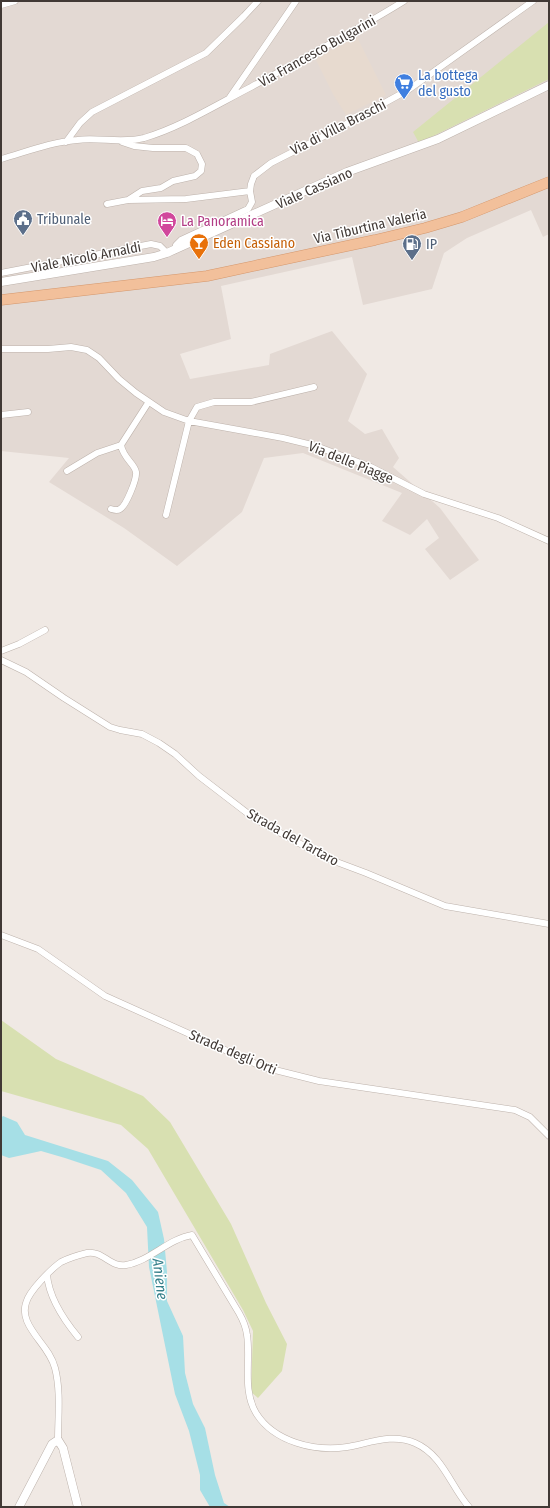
<svg xmlns="http://www.w3.org/2000/svg" width="550" height="1508" font-family="'Fira Sans Condensed',sans-serif">
  <rect width="100%" height="100%" fill="#f0e9e4"/>
  <path fill="#e3d9d3" d="M1,1H549V234L543,237L531,210L467,238L444,253L432,289L363,305L352,257L221,286L231,339L180,354L190,379L269,365L270,354L332,331L367,374L348,421L365,434L382,429L399,458L393,467L440,508L479,560L450,580L425,549L439,538L427,519L410,535L382,521L402,493L303,453L264,458L242,512L177,566L124,528L49,482L69,458L1,451Z"/>
  <path fill="#e7dacf" d="M357,37L386,95L346,115L334,96L315,58Z"/>
  <path fill="#d8e0b1" d="M549,22V79L419,143L413,132Z
    M1,1020L56,1059L143,1096L170,1122L231,1224L266,1303L287,1344L282,1371L258,1398L251,1392L253,1331L243,1310L148,1149L121,1125L1,1091Z"/>
  <path fill="#a6dfe6" d="M3,1116L17,1122L25,1135L108,1161L132,1180L158,1212L164,1239L167,1272V1301L183,1336L185,1373L193,1404L205,1428L215,1475L224,1503L230,1507H210L200,1490V1475L189,1431L175,1394L149,1267L147,1227L126,1193L101,1170L65,1158L41,1151L9,1158L1,1155V1118Z"/>
  <g fill="none" stroke-linecap="round" stroke-linejoin="round">
    <defs>
      <path id="minor" d="M1,5L15,1
        M230,97L296,1
        M66,142L80,123L92,112L206,53L244,16L258,1
        M122,142L134,146L153,148H186L197,154L202,164L201,171L195,176L173,181L161,188L142,191L128,200L186,199L250,191L252,202L248,209L181,240L176,245L175,250
        M1,159C26,152 51,142 77,140C99,137 122,144 144,138C181,127 216,105 251,87C302,59 354,32 404,1
        M250,191L251,184L254,176L271,163L330,133L408,90L533,1
        M107,204L128,200
        M1,273L151,244L160,246L167,253
        M1,349H48L71,347L87,350L99,358L119,379L136,393L164,412L189,421L283,438L316,446L371,467L424,494L498,518L549,541
        M1,415L28,412
        M121,445L148,403
        M67,471L97,453L121,445
        M111,509C114,510 117,511 120,509C126,506 137,479 136,472C135,464 123,458 121,445
        M166,515L189,421L197,407L214,402H251L314,387
        M1,651L19,644L45,630
        M1,660L26,672L64,698L110,727L120,730L142,734L159,743L175,754L199,776L255,819L326,858L366,873L445,906L549,924
        M1,935L38,949L105,996L263,1067L319,1081L515,1110L530,1117L549,1136
        M47,1275C49,1297 64,1320 78,1337
        M58,1440C58,1417 61,1391 55,1368C50,1349 34,1338 27,1321C25,1316 24,1309 26,1303C29,1291 51,1269 61,1262C69,1258 79,1255 87,1253C102,1250 111,1268 126,1265C150,1261 168,1239 192,1235L239,1313C243,1320 246,1327 247,1335C251,1360 242,1390 256,1413C274,1442 315,1452 347,1447C370,1443 393,1433 415,1443C443,1455 451,1487 469,1507"/>
      <path id="tertiary" d="M1,282L154,257L167,253L347,172L438,139L549,85
        M19,1507L52,1444L58,1440L63,1448L78,1507"/>
      <path id="primary" d="M1,300L207,276L375,240L425,228L462,217L549,182"/>
    </defs>
    <use href="#minor" stroke="#bdb2ab" stroke-width="7"/>
    <use href="#tertiary" stroke="#bdb2ab" stroke-width="9"/>
    <use href="#primary" stroke="#d4976d" stroke-width="11"/>
    <use href="#minor" stroke="#fff" stroke-width="6"/>
    <use href="#tertiary" stroke="#fff" stroke-width="8"/>
    <use href="#primary" stroke="#f2c09b" stroke-width="10"/>
  </g>
  <defs>
    <symbol id="supermarket-pin" viewBox="-11 -11 22 30"><path d="M0 17L-7.5 6A9.5 9.5 0 1 1 7.5 6Z" fill="#3f7fe0" stroke="#fff"/><path d="M-6-5.5h2.5l.6 2H6L4.5 2H-2.5L-4.4-4H-6ZM-1.5 3.2a1.3 1.3 0 1 0 .1 0ZM3 3.2a1.3 1.3 0 1 0 .1 0Z" fill="#fff"/></symbol>
    <symbol id="civic-pin" viewBox="-11 -11 22 30"><path d="M0 17L-7.5 6A9.5 9.5 0 1 1 7.5 6Z" fill="#5c6f8a" stroke="#fff"/><path d="M-.6-6.5H3V-4.5H.6V-3L4-1V1h2V6H-6V1h2V-1L-.6-3ZM-1.2 2.5V6h2.4V2.5Z" fill="#fff"/></symbol>
    <symbol id="hotel-pin" viewBox="-11 -11 22 30"><path d="M0 17L-7.5 6A9.5 9.5 0 1 1 7.5 6Z" fill="#d1479c" stroke="#fff"/><path d="M-6-4.5h1.5V1H6V5H4.5V3h-9V5H-6ZM-4 0a1.8 1.8 0 1 1 3.6 0ZM.5 0V-2.5h3Q6-2.5 6 0Z" fill="#fff"/></symbol>
    <symbol id="bar-pin" viewBox="-11 -11 22 30"><path d="M0 17L-7.5 6A9.5 9.5 0 1 1 7.5 6Z" fill="#e8710a" stroke="#fff"/><path d="M-6-5H6L.8 .8V4.5H3.5V6h-7V4.5H-.8V.8Z" fill="#fff"/></symbol>
    <symbol id="fuel-pin" viewBox="-11 -11 22 30"><path d="M0 17L-7.5 6A9.5 9.5 0 1 1 7.5 6Z" fill="#5c6f8a" stroke="#fff"/><path d="M-5.5-6h7V0h2V4h1.3V-2.5L3-4.5l.8-.8L6-3V5H2.5V1h-1V6h-7ZM-4.2-4.7v3.2H.2V-4.7Z" fill="#fff"/></symbol>
  </defs>
  <g fill-rule="evenodd">
    <use href="#supermarket-pin" x="393" y="72" width="22" height="30"/>
    <use href="#civic-pin" x="12" y="208" width="22" height="30"/>
    <use href="#hotel-pin" x="156" y="210" width="22" height="30"/>
    <use href="#bar-pin" x="188" y="232" width="22" height="30"/>
    <use href="#fuel-pin" x="401" y="233" width="22" height="30"/>
  </g>
  <g text-anchor="middle" stroke-width="3" stroke-linejoin="round" paint-order="stroke">
    <g font-size="14" fill="#413935" stroke="#fff">
      <text transform="translate(317 51) rotate(-29)" y="5">Via Francesco Bulgarini</text>
      <text transform="translate(338 127) rotate(-27)" y="5">Via di Villa Braschi</text>
      <text transform="translate(314 188) rotate(-24)" y="5">Viale Cassiano</text>
      <text transform="translate(370 226) rotate(-13)" y="5">Via Tiburtina Valeria</text>
      <text transform="translate(86 257) rotate(-11)" y="5">Viale Nicolò Arnaldi</text>
      <text transform="translate(351 462) rotate(22)" y="5">Via delle Piagge</text>
      <text transform="translate(293 837) rotate(29)" y="5">Strada del Tartaro</text>
      <text transform="translate(233 1052) rotate(23)" y="5">Strada degli Orti</text>
    </g>
    <g font-size="14" fill="#366cbe" stroke="#fff" text-anchor="start">
      <text x="418" y="80">La bottega<tspan x="418" dy="16">del gusto</tspan></text>
    </g>
    <g font-size="14" fill="#4e5e75" stroke="#fff" text-anchor="start">
      <text x="37" y="224">Tribunale</text>
      <text x="426" y="249">IP</text>
    </g>
    <g font-size="14" fill="#b23c85" stroke="#fff" text-anchor="start">
      <text x="181" y="226">La Panoramica</text>
    </g>
    <g font-size="14" fill="#c56008" stroke="#fff" text-anchor="start">
      <text x="213" y="248">Eden Cassiano</text>
    </g>
    <g font-size="15" font-style="italic" fill="#35808b" stroke="#fff">
      <text transform="translate(160 1279) rotate(83)" y="5">Aniene</text>
    </g>
  </g>
  <rect width="550" height="1508" fill="none" stroke="#413935" stroke-width="4"/>
</svg>
